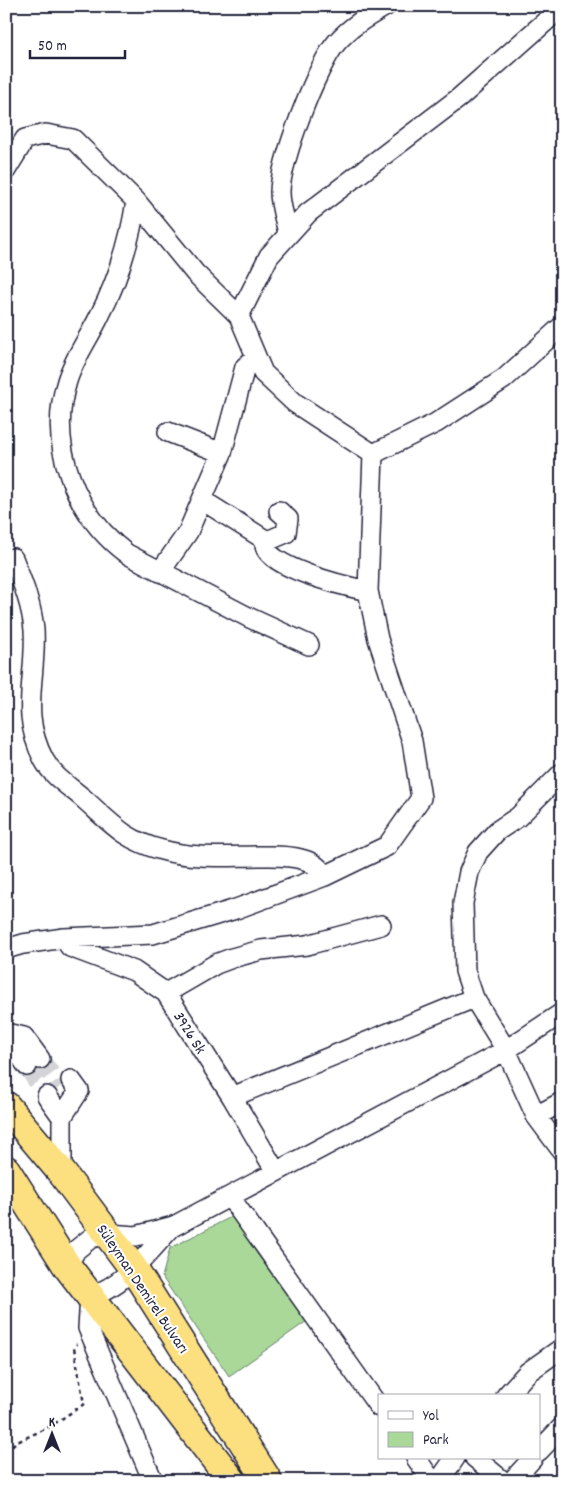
<svg xmlns="http://www.w3.org/2000/svg" width="568" height="1487" font-family="Dekko,sans-serif">
  <rect width="100%" height="100%" fill="#fff"/>
  <filter id="ink" filterUnits="userSpaceOnUse"><feTurbulence type="fractalNoise" baseFrequency=".02" numOctaves="2"/><feDisplacementMap in="SourceGraphic" scale="10" xChannelSelector="R" yChannelSelector="G"/><feConvolveMatrix kernelMatrix="1 2 1 2 8 2 1 2 1" color-interpolation-filters="sRGB"/></filter>
  <g filter="url(#ink)">
    <path fill="#a9d898" stroke="#667d6a" d="M231,1217L246,1233L307,1321L229,1376L162,1277L170,1248Z"/>
    <g fill="none" stroke-linecap="round" stroke-linejoin="round">
      <path stroke="#d3d3d8" stroke-width="19" stroke-dasharray="19 9" stroke-linecap="butt" d="M40,1059L60,1087
        M27,1066L47,1096"/>
      <defs>
        <path id="minor" d="M6,170L25,139L46,134L73,139L136,201L195,273L239,316L263,373L295,403L373,454
          M136,201C130,242 118,280 99,317C89,338 74,358 67,381C47,445 75,515 127,554L250,618L309,645
          M288,233C285,219 280,206 280,192C280,162 317,65 337,42C351,26 367,17 386,6
          M239,316L269,256L308,213L459,98L562,7
          M168,432L222,453
          M373,454L436,423L504,379L562,326
          M202,500L267,541
          M279,511L288,519L286,533L265,542C261,567 349,587 368,591
          M13,558C22,581 32,605 34,630C37,678 19,713 44,760C53,777 69,786 84,799C111,823 124,840 162,850C194,859 227,856 260,856C273,856 288,855 301,859C311,861 319,867 325,876
          M160,572L188,532L222,453L245,367L255,358
          M562,773L518,817L497,831L478,852L469,872L463,903L465,971L474,998L506,1050L536,1116L562,1151
          M64,938L70,947L134,971L166,993L232,1097L276,1172
          M6,949L23,944L64,938L153,934L236,909L325,876L387,846L421,798L412,741L378,639L368,591L373,454
          M166,993L216,964L232,958L261,950L307,945L381,925
          M6,1033L24,1037L40,1059
          M6,1035L27,1066
          M47,1096L62,1117
          M232,1097L474,998
          M536,1116L562,1102
          M62,1173V1117L79,1091L71,1080
          M230,1197L379,1407
          M67,1266L76,1250L91,1238L109,1234L136,1236L174,1226L506,1050L562,1013
          M506,1396L528,1372L562,1348
          M539,1451L562,1427
          M416,1458L432,1481
          M475,1458L503,1481
          M153,1481L88,1328L90,1296C125,1286 148,1252 173,1226
          M439,1481L455,1458
          M512,1481L533,1458"/>
        <path id="highway" d="M6,1106L62,1173L133,1268L268,1481
          M6,1170L67,1266L232,1481"/>
      </defs>
      <use href="#minor" stroke="#22223b" stroke-width="22"/>
      <use href="#highway" stroke="#22223b" stroke-width="31"/>
      <path stroke="#22223b" stroke-width="2.5" stroke-dasharray="4 4" stroke-linecap="butt" d="M6,1451L15,1443L51,1426L84,1404L74,1348L77,1344"/>
      <use href="#minor" stroke="#fff" stroke-width="19"/>
      <use href="#highway" stroke="#fce080" stroke-width="28"/>
    </g>
  </g>
  <g text-anchor="middle" stroke-width="4" stroke-linejoin="round" paint-order="stroke">
    <g font-size="16" fill="#22223b" stroke="#fff">
      <text transform="translate(191 1032) rotate(58)" y="6">3926 Sk</text>
      <text transform="translate(144 1288) rotate(56)" y="6">Süleyman Demirel Bulvarı</text>
    </g>
  </g>
  <rect width="568" height="1487" fill="none" stroke="#fff" stroke-width="25"/>
  <rect x="12" y="12" width="543" height="1462" fill="none" stroke="#22223b" stroke-width="2" filter="url(#ink)"/>
  <rect x="378" y="1394" width="162" height="65" fill="#ffffff" stroke="#a7a7b1"/>
  <rect x="388" y="1411" width="25" height="8" fill="#ffffff" stroke="#a7a7b1"/>
  <text x="423" y="1420" font-size="15" fill="#22223b">Yol</text>
  <rect x="388" y="1432" width="25" height="15" fill="#a9d898" stroke="#a7a7b1"/>
  <text x="423" y="1444" font-size="15" fill="#22223b">Park</text>
  <g transform="translate(52 1434)" stroke="#ffffff" stroke-width="4" paint-order="stroke">
  <path d="M0-4L9 19L0 12L-9 19Z" fill="#22223b"/>
  <text y="-8" font-size="14" font-weight="bold" text-anchor="middle" fill="#22223b">K</text>
  </g>
  <path d="M30 50v8h95v-8" fill="none" stroke="#22223b" stroke-width="2.5"/>
  <text x="38" y="50" font-size="15" fill="#22223b" stroke="#ffffff" stroke-width="4" paint-order="stroke">50 m</text>
</svg>
